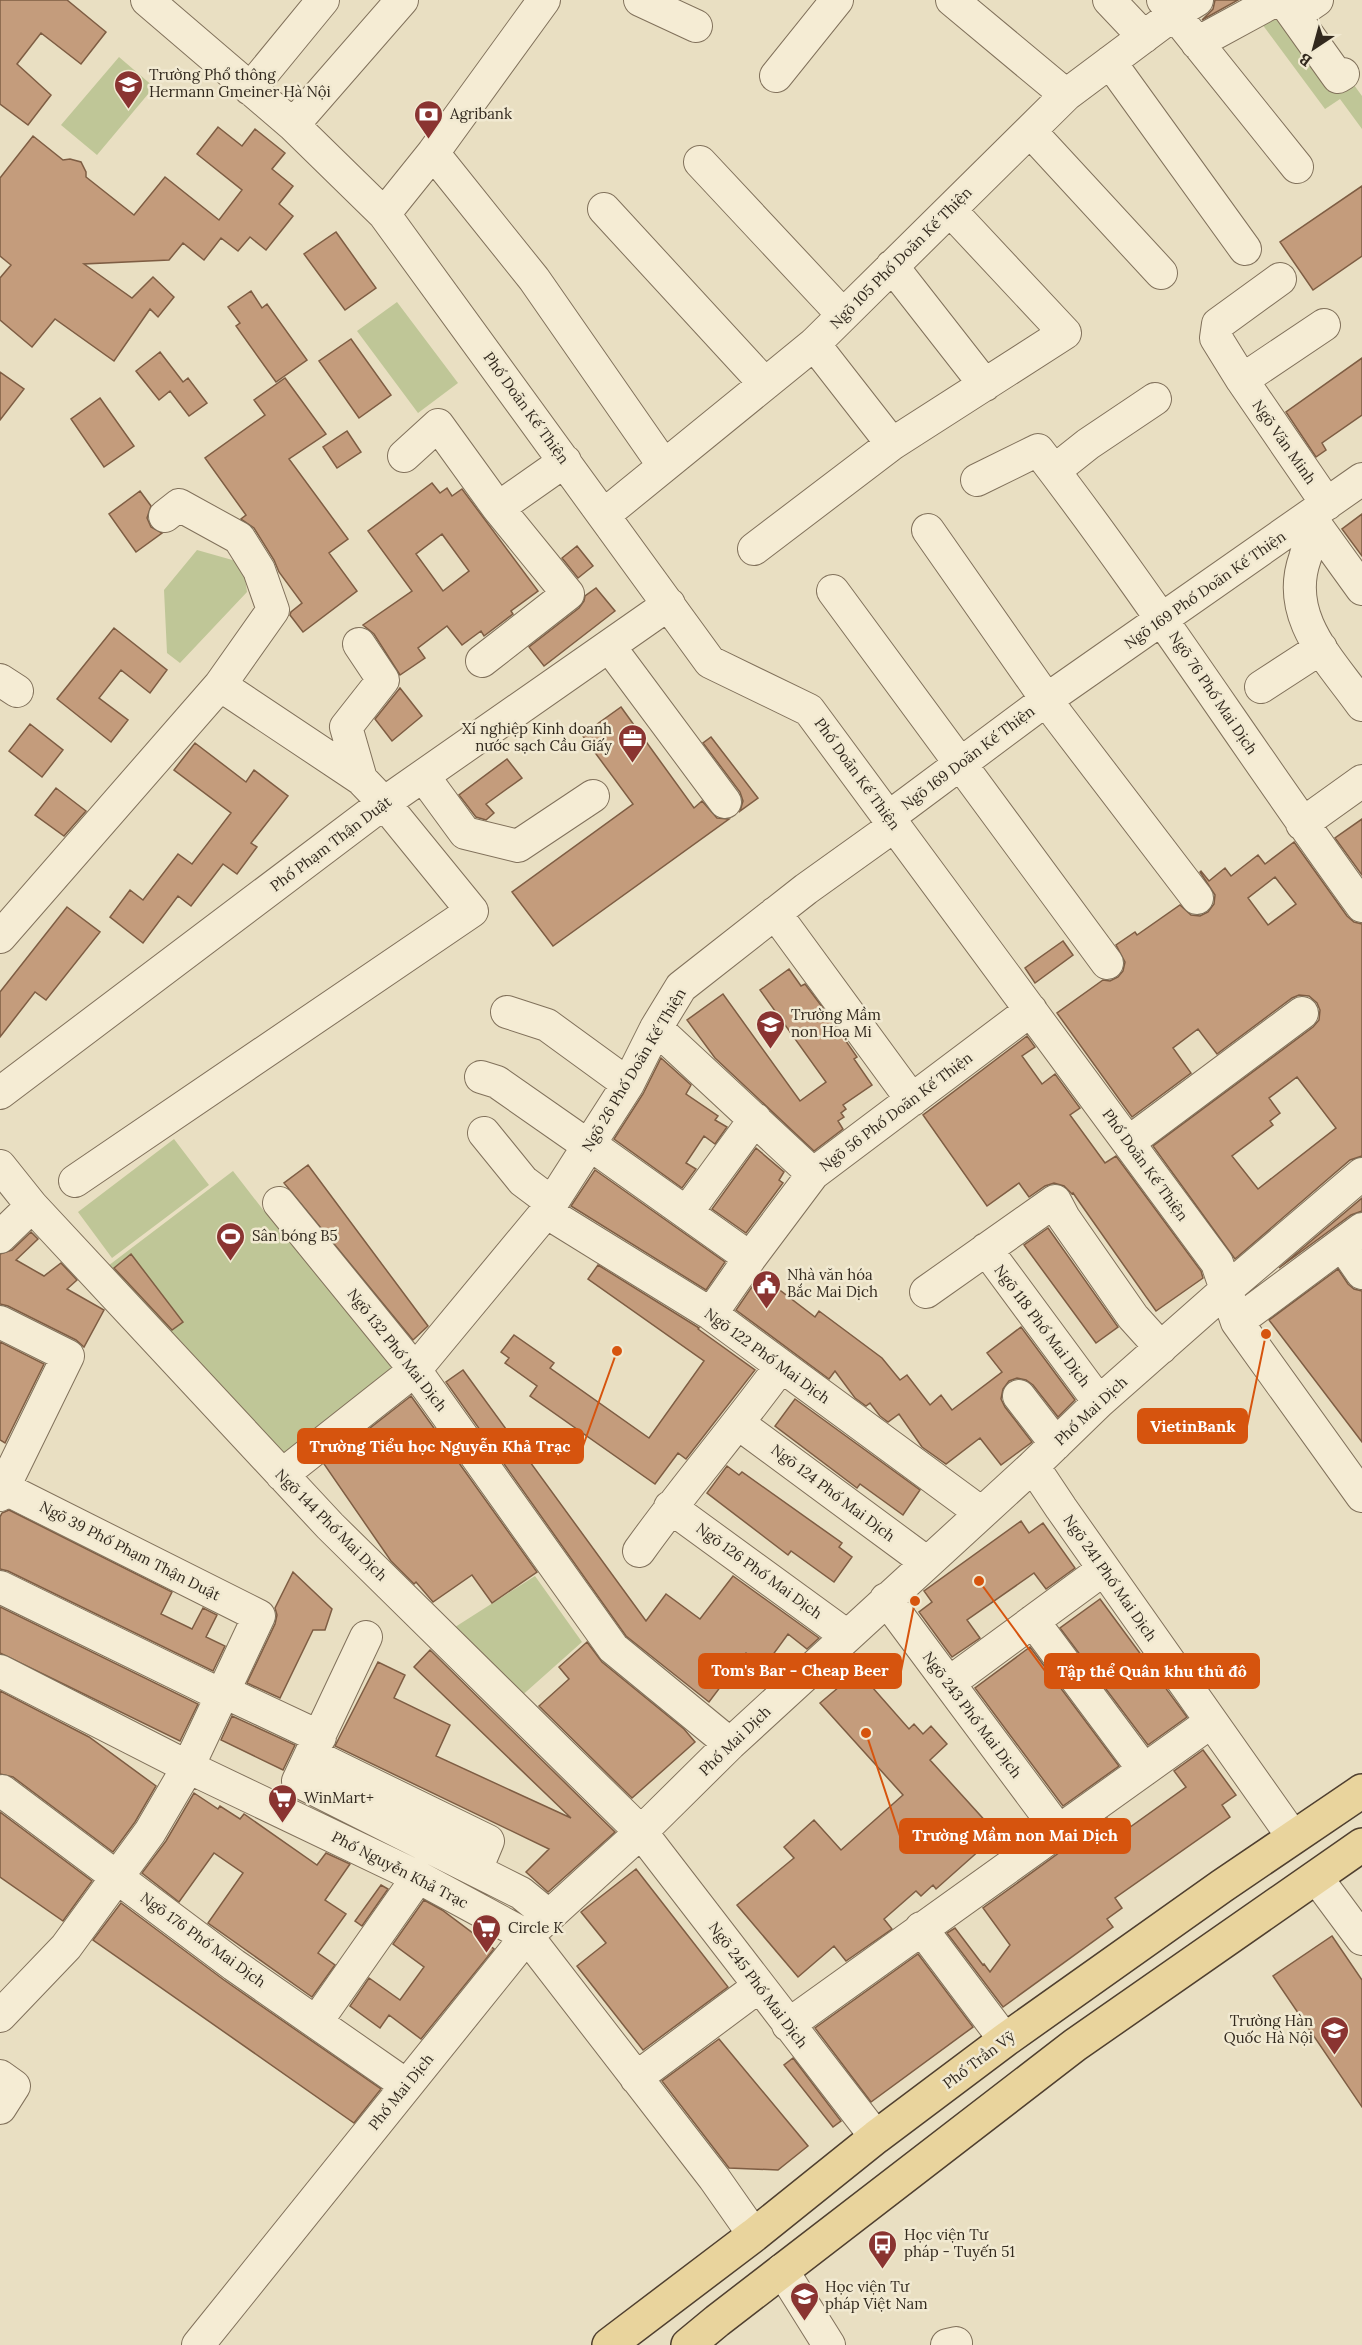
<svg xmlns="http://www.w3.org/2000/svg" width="1362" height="2345" font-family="Lora,serif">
  <rect width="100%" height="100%" fill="#e9dfc2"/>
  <path fill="#bfc697" d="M1285,7L1346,74L1362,96V129L1340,99L1325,109L1262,24Z
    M119,57L154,87L97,155L61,125Z
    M397,302L458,383L418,413L357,331Z
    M197,550L243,563L247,592L180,663L167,653L164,590Z
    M174,1139L209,1185L112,1258L78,1212Z
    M233,1171L264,1211L274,1205L402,1377L279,1462L100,1272Z
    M535,1576L582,1642L518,1699L452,1629Z"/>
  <path fill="#c49c7c" stroke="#7e5d43" stroke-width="1.5" fill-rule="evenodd" d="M0,0H67L106,32L81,64L41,33L17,64L51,95L28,125L0,104Z
    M1215,0H1238L1202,20L1213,9Z
    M218,127L242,146L255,129L285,153L272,169L293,186L279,204L293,216L266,250L250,237L238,251L221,238L204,260L183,243L169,260L84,264L132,298L153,277L174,297L158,317L150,309L114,361L55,319L32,347L0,320V278L11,265L0,256V178L33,136L63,160L70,159L81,162L86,172V177L134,215L165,177L219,220L242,190L197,154Z
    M1362,186V256L1313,290L1280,242Z
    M336,232L376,288L345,310L304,254Z
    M251,291L262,308L267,304L307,360L276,382L236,326L240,323L228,307Z
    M351,339L391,395L359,418L319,361Z
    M160,352L183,382L188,378L207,403L189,416L170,391L159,400L136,371Z
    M1362,358V415L1322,443L1326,450L1316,457L1286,412Z
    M0,372L24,389L0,420Z
    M285,378L326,434L289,459L348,539L329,553L357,591L303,632L290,615L291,612L302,603L279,572L274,560L254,528L241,519L246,515L205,458L265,415L254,400Z
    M100,398L134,446L104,467L71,419Z
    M347,431L361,452L337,468L323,447Z
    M432,483L440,493L447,488L452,496L462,489L538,591L511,611L513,614L484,636L481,631L462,645L447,626L418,648L425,658L400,675L374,634L363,625L412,591L368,531ZM442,534L469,571L443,591L416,554Z
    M140,491L151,506L147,518L151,527L162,533L136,552L109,514Z
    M1362,514V556L1342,529Z
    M577,546L593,566L578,578L562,558Z
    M596,588L615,611L544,666L529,647L579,608L584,601L585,596Z
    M114,628L167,670L150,693L121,670L99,698L128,720L111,742L57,699Z
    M400,688L422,716L392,741L375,719Z
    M621,707L694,808L702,801L717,818L729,819L553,946L512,892L633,804L582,735Z
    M30,724L63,750L42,777L9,751Z
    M711,737L758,798L740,811L743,801L740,792L703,743Z
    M195,743L246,782L254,770L288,796L251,843L257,847L237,874L223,864L191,906L178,896L143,943L110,917L130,890L143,900L178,854L192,864L231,813L174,770Z
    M507,759L522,778L486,804L494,813L486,820L476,817L459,795Z
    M56,788L86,811L64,836L35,815Z
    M1362,819V875L1335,838Z
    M1294,842L1347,916L1354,922L1362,924V1156L1350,1160L1235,1259L1153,1146L1313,1027L1319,1020L1320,1010L1317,1003L1309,996L1299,995L1292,998L1217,1054L1198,1029L1173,1048L1191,1073L1132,1117L1057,1013L1103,980L1110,981L1118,977L1123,971L1125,962L1116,945L1135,932L1137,935L1180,905L1191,915L1200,916L1208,912L1214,904L1215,895L1200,872L1201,871L1209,881L1225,868L1231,876L1258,855L1265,864ZM1275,877L1296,904L1268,925L1248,898ZM1297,1077L1336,1128L1258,1189L1232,1156L1273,1125L1270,1121L1280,1113L1269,1098Z
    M67,907L100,932L46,1000L35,992L0,1037V992Z
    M1063,941L1073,955L1035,983L1025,968Z
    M789,969L801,986L805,984L823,1008L857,1057L854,1059L872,1085L843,1105L846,1109L841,1113L844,1117L838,1121L843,1129L814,1151L715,1058L687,1020L723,994L800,1101L826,1082L760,990Z
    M1027,1036L1035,1047L1022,1056L1042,1084L1055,1074L1080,1108L1070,1115L1105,1163L1116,1156L1201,1271L1203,1278L1156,1311L1073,1193L1072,1194L1064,1186L1054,1183L1045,1186L1029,1197L1019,1183L987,1206L923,1115Z
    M661,1058L691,1085L686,1094L718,1116L715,1120L727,1127L715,1144L704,1136L686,1163L696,1169L682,1188L614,1139L643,1094Z
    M756,1148L784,1172L779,1180L783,1183L746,1233L712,1209Z
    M308,1165L428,1326L413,1340L284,1183Z
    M595,1170L725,1262L706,1290L571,1206Z
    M1362,1198V1211L1351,1215L1279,1268Z
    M1048,1228L1118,1327L1096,1343L1024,1245Z
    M31,1232L38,1239L16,1260L44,1276L61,1263L77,1280L67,1289L104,1310L84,1347L76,1340L8,1306L0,1304V1254L12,1250Z
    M131,1254L183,1322L172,1330L114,1268Z
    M598,1265L699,1328L698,1329L755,1370L686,1459L678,1453L655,1484L530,1396L537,1386L505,1363L509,1358L501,1352L514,1335L554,1363L550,1368L649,1438L704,1361L588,1279Z
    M1338,1269L1348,1284L1354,1289L1362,1291V1442L1269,1320Z
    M760,1275L815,1317L819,1311L882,1358L900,1380L907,1375L930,1405L941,1395L952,1410L1002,1372L987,1353L1021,1327L1075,1400L1058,1417L1033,1385L1026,1380L1017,1378L1009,1381L1003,1389L1001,1399L1005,1407L1032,1442L1001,1465L980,1438L946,1464L922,1447L899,1414L888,1422L880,1416L870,1403L866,1406L855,1398L835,1371L829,1379L736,1310Z
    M0,1342L44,1364L5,1443L0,1440Z
    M463,1370L646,1621L666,1594L700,1619L733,1576L819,1638L807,1649L788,1634L764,1667L746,1653L709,1702L626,1636L446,1382Z
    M411,1396L537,1572L492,1603L472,1575L433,1602L416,1582L414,1584L391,1561L324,1464Z
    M795,1399L920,1490L903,1515L860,1484L857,1488L775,1426Z
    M727,1466L739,1475L742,1472L842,1543L839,1547L852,1557L834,1582L791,1551L788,1555L707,1493Z
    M9,1510L172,1592L161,1614L192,1629L203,1608L217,1615L206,1637L225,1646L213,1671L8,1571L0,1569V1517L2,1513Z
    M1021,1521L1029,1533L1043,1523L1075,1568L1046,1589L1034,1573L967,1620L980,1638L952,1657L919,1612L932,1602L924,1591Z
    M293,1572L332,1609L325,1630H313L280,1698L247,1683L275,1624L277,1615L275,1608Z
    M1100,1599L1187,1717L1148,1745L1060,1628Z
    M0,1607L198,1704L180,1741L0,1653Z
    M587,1642L602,1662L684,1729L695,1742L632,1798L539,1706L569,1679L559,1667Z
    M1030,1647L1119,1766L1063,1806L975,1688Z
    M430,1650L615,1832L548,1892L526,1872L549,1849L335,1746L378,1662L405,1675L394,1698L450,1725L436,1756L571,1818L414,1667Z
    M858,1671L909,1729L914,1724L923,1734L931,1726L947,1744L930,1760L989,1825L972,1839L981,1849L936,1889L933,1885L921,1896L916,1891L884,1919L892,1929L846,1961L834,1946L798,1977L737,1905L794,1858L784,1847L814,1820L841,1850L903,1795L820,1703Z
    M0,1691L89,1737L156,1786L135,1822L113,1852L13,1777L0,1774Z
    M232,1716L295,1745L283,1770L221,1740Z
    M1203,1750L1236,1795L1222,1805L1230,1817L1115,1898L1122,1908L1107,1919L1113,1927L1003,2007L947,1933L955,1928L983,1965L984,1964L990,1972L1010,1945L983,1908L1107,1818L1119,1835L1186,1787L1174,1771Z
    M194,1793L218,1809L220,1806L240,1819L244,1814L317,1865L326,1853L350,1864L325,1900L346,1914L318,1953L335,1965L312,1997L208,1923L243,1873L214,1853L179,1902L142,1873L166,1841Z
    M0,1812L92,1881L63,1921L0,1877Z
    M636,1869L728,1987L643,2050L577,1966L606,1943L581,1912Z
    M381,1885L388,1889L362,1926L355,1921Z
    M424,1900L442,1910L494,1949L421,2039L389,2015L380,2028L350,2006L369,1978L400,2000L424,1967L393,1944Z
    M121,1903L224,1980L381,2089L354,2123L93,1940Z
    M1332,1936L1362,1980V2107L1273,1976Z
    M918,1954L973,2027L871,2102L815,2028Z
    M719,2039L808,2146L778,2170L729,2168L662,2081Z
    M793,2058L841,2121L833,2127L784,2065Z"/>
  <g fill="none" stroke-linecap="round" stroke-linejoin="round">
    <defs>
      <path id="minor" d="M147,0L293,125L384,214L710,662L809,710L1217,1263L1237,1322L1362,1496
        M640,0L696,26
        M952,0L1066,95
        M1109,0L1144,37
        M1163,0L1297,167
        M1283,0L1338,77L1343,74
        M1295,15L1317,0
        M1197,43L1276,0
        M1110,62L1245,249
        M776,76L837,0
        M250,89L323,0
        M293,125L402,0
        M1030,131L1161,273
        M433,153L534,279L664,466
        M700,162L843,315
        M604,209L765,384
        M384,214L433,153L544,0
        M892,266L985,385
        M1324,325L1242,380L1327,504
        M814,344L892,444
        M1242,380L1216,338L1218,324L1280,279
        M404,456L438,425L498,508
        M1054,471L1088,444L1155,399
        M977,480L1038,450C1152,598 1252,755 1362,906
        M604,515L814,344L1066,95L1173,15L1197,0
        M1310,517L1362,589
        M928,530L1058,716L1197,898
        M1319,530C1311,538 1308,547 1305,558C1284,617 1330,660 1362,705
        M754,549L892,444L1065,333L950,210
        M833,591L1107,963
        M359,644L383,680L346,727L361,779
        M609,646L725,802
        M482,661L568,594L498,508L565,461
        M0,680L17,691
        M1261,687L1321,648
        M424,777L465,833L518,846L593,796
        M889,817L1046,700L1362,479
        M1302,824L1362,781
        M775,913L912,1100
        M0,937L220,685L273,610L259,570L239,538L179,505L165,516
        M507,1012L547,1025L628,1084
        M656,1028L813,1174
        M481,1077L497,1082L590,1147
        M0,1093L384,803L669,604
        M484,1133L523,1181L551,1202
        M1129,1142L1302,1013
        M591,1145L750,1258
        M0,1166L32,1206L330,1526L641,1832L876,2137
        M75,1181L472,911L384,803L361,779L220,685
        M279,1203L415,1370L613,1648L730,1744
        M546,1212L711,1314L980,1512
        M687,1212L755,1119
        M0,1237L32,1206
        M1342,1244L1362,1273
        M986,1249L1099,1402
        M926,1292L1055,1201L1064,1218L1133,1317L1161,1348
        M711,1314L750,1258L813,1174L1031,1010
        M0,1322L68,1356L0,1495
        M1237,1322L1362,1229
        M1019,1396L1056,1444
        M739,1424L926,1562
        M1033,1466L1061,1508L1293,1837
        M282,1475L415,1370L546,1212L628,1084L656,1028L681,987L806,889L894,826
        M0,1486L259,1616L188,1767L150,1832L66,1947L0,2016
        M670,1507L847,1636
        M639,1551C684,1488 735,1429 781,1366
        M0,1587L221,1695
        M886,1599L1058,1830
        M1033,1621L1144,1770
        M366,1637L298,1781L521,1893L549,1916
        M0,1671L188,1767L418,1877L527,1936L714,2178L754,2235
        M949,1683L1104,1569
        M235,1697L320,1737
        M312,1755L488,1841L476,1870
        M2,1791L234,1965L406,2085
        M1316,1877L1362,1939
        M921,1928L1005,2040
        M317,2021L418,1877
        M788,2025L1211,1722
        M0,2076L14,2086L0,2108
        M636,2078L758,1987
        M782,2270L829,2345
        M198,2345L527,1936L641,1832L730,1744L1033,1466L1099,1402L1227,1289L1362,1174
        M947,2345L956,2343"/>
      <path id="major" d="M609,2345L754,2235L876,2137L1005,2040L1222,1886L1362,1791
        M688,2345L717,2321L1075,2045L1362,1845"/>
    </defs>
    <use href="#minor" stroke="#81715b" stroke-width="34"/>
    <use href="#major" stroke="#4f3f2f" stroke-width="36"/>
    <use href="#minor" stroke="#f5ecd4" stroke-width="32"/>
    <use href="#major" stroke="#e9d49d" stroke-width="33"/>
  </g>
  <defs>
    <symbol id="school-pin" viewBox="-11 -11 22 30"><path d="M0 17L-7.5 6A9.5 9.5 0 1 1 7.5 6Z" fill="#8a3431" stroke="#f1e9d1"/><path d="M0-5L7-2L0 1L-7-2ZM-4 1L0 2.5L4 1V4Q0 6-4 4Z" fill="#fff"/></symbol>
    <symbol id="bank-pin" viewBox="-11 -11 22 30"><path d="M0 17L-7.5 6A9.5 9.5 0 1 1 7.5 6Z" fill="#8a3431" stroke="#f1e9d1"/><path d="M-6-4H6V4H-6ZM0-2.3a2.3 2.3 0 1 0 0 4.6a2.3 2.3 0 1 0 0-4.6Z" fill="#fff"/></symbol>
    <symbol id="office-pin" viewBox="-11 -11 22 30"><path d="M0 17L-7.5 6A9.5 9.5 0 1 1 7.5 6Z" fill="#8a3431" stroke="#f1e9d1"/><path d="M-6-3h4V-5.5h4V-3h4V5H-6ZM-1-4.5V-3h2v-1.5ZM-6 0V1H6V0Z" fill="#fff"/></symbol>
    <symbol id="stadium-pin" viewBox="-11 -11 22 30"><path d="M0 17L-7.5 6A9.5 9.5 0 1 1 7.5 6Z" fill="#8a3431" stroke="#f1e9d1"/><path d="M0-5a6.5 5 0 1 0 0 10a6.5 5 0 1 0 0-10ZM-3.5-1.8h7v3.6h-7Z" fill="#fff"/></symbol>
    <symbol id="civic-pin" viewBox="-11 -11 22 30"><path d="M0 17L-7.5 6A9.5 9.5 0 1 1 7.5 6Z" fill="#8a3431" stroke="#f1e9d1"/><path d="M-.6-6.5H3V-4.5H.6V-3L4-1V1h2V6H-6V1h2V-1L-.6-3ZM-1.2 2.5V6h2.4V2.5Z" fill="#fff"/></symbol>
    <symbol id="supermarket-pin" viewBox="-11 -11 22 30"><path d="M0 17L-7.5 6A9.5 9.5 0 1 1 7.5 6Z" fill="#8a3431" stroke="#f1e9d1"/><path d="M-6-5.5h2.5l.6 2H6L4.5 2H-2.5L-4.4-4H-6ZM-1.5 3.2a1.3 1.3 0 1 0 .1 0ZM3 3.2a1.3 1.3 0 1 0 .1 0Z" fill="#fff"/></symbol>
    <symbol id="bus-pin" viewBox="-11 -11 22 30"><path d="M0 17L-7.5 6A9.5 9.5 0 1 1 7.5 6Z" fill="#8a3431" stroke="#f1e9d1"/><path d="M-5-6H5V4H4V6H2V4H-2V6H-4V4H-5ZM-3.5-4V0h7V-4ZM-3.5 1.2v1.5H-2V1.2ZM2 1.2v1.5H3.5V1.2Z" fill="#fff"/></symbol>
    <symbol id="university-pin" viewBox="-11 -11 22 30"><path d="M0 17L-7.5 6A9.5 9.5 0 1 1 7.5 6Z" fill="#8a3431" stroke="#f1e9d1"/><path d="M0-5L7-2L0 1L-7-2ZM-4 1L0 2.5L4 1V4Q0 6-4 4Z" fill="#fff"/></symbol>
  </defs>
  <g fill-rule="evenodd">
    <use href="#school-pin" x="112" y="68" width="33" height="45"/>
    <use href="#bank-pin" x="412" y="98" width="33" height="45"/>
    <use href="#office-pin" x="616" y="722" width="33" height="45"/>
    <use href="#school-pin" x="754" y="1008" width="33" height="45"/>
    <use href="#stadium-pin" x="214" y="1220" width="33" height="45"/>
    <use href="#civic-pin" x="750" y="1268" width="33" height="45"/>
    <use href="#supermarket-pin" x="266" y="1782" width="33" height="45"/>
    <use href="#supermarket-pin" x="470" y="1912" width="33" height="45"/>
    <use href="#school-pin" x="1318" y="2014" width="33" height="45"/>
    <use href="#bus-pin" x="866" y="2228" width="33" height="45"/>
    <use href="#university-pin" x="788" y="2280" width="33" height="45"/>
  </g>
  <g text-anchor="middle" stroke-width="5" stroke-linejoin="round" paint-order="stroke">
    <g font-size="15" fill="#32291e" stroke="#f1e9d1" text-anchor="start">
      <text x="149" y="80">Trường Phổ thông<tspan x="149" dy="17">Hermann Gmeiner Hà Nội</tspan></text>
      <text x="450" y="119">Agribank</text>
      <text x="612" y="734" text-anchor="end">Xí nghiệp Kinh doanh<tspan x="612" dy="17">nước sạch Cầu Giấy</tspan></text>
      <text x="791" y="1020">Trường Mầm<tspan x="791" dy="17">non Hoạ Mi</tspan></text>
      <text x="252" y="1241">Sân bóng B5</text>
      <text x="787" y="1280">Nhà văn hóa<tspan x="787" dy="17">Bắc Mai Dịch</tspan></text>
      <text x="304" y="1803">WinMart+</text>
      <text x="508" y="1933">Circle K</text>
      <text x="1313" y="2026" text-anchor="end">Trường Hàn<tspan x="1313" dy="17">Quốc Hà Nội</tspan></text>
      <text x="904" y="2240">Học viện Tư<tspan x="904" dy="17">pháp - Tuyến 51</tspan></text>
      <text x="825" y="2292">Học viện Tư<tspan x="825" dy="17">pháp Việt Nam</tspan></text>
    </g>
    <g font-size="15" fill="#32291e" stroke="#f1e9d1">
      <text transform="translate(901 258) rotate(-45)" y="5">Ngõ 105 Phố Doãn Kế Thiện</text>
      <text transform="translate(526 408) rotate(54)" y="5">Phố Doãn Kế Thiện</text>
      <text transform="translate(1284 442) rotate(55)" y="5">Ngõ Văn Minh</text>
      <text transform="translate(1205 590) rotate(-35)" y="5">Ngõ 169 Phố Doãn Kế Thiện</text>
      <text transform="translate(1213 693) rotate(56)" y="5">Ngõ 76 Phố Mai Dịch</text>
      <text transform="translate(968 758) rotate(-37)" y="5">Ngõ 169 Doãn Kế Thiện</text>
      <text transform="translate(857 774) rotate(54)" y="5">Phố Doãn Kế Thiện</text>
      <text transform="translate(331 844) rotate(-37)" y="5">Phố Phạm Thận Duật</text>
      <text transform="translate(634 1070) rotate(-59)" y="5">Ngõ 26 Phố Doãn Kế Thiện</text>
      <text transform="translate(896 1112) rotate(-37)" y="5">Ngõ 56 Phố Doãn Kế Thiện</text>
      <text transform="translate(1145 1165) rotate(54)" y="5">Phố Doãn Kế Thiện</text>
      <text transform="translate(1042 1326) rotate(53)" y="5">Ngõ 118 Phố Mai Dịch</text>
      <text transform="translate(397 1350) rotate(52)" y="5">Ngõ 132 Phố Mai Dịch</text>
      <text transform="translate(767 1356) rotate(36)" y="5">Ngõ 122 Phố Mai Dịch</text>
      <text transform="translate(1091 1411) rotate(-43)" y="5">Phố Mai Dịch</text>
      <text transform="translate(833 1493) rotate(37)" y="5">Ngõ 124 Phố Mai Dịch</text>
      <text transform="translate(331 1525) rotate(45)" y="5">Ngõ 144 Phố Mai Dịch</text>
      <text transform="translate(130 1551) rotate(27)" y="5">Ngõ 39 Phố Phạm Thận Duật</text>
      <text transform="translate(759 1571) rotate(36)" y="5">Ngõ 126 Phố Mai Dịch</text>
      <text transform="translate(1110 1578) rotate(55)" y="5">Ngõ 241 Phố Mai Dịch</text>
      <text transform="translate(972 1715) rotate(53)" y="5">Ngõ 243 Phố Mai Dịch</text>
      <text transform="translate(735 1741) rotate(-44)" y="5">Phố Mai Dịch</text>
      <text transform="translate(400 1870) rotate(27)" y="5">Phố Nguyễn Khả Trạc</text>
      <text transform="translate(203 1940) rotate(36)" y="5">Ngõ 176 Phố Mai Dịch</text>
      <text transform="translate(758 1985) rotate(53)" y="5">Ngõ 245 Phố Mai Dịch</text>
      <text transform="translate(979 2060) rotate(-37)" y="5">Phố Trần Vỹ</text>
      <text transform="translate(401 2092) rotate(-51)" y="5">Phố Mai Dịch</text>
    </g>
  </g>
  <path fill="none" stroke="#d6540e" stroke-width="2" d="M1266 1334L1247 1426M617 1351L583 1446M915 1601L901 1671M979 1581L1045 1671M866 1733L900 1836"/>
  <g fill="#d6540e" stroke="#f1e9d1" stroke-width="2">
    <circle cx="1266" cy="1334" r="6"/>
    <circle cx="617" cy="1351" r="6"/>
    <circle cx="915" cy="1601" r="6"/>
    <circle cx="979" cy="1581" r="6"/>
    <circle cx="866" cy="1733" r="6"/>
  </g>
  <g fill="#d6540e" stroke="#d6540e" stroke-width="2">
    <rect x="1138" y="1409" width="109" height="34" rx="6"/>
    <rect x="298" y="1429" width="285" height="34" rx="6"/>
    <rect x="699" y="1654" width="202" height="34" rx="6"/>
    <rect x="1045" y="1654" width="214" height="34" rx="6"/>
    <rect x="900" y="1819" width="230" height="34" rx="6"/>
  </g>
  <g font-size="16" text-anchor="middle" font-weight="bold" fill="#fff">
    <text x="1193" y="1432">VietinBank</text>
    <text x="440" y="1452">Trường Tiểu học Nguyễn Khả Trạc</text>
    <text x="800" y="1676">Tom's Bar - Cheap Beer</text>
    <text x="1152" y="1677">Tập thể Quân khu thủ đô</text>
    <text x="1015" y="1841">Trường Mầm non Mai Dịch</text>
  </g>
  <g transform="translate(1314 48) rotate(216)" stroke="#f1e9d1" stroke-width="4.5" paint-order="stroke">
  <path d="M0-4.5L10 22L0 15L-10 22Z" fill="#32291e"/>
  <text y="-9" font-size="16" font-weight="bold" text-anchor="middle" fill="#32291e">B</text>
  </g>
</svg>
